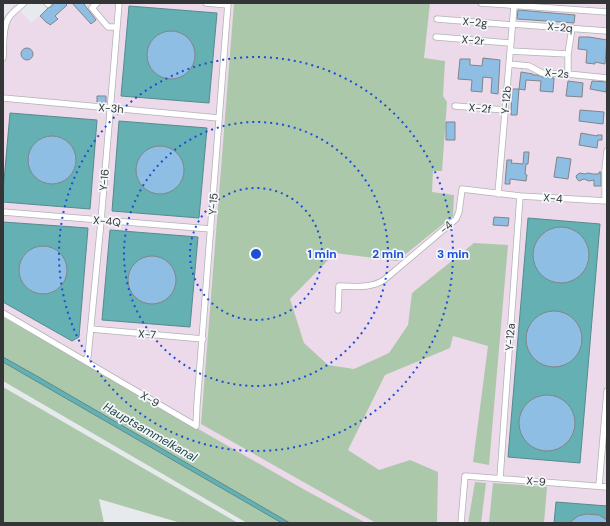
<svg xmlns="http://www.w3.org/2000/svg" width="610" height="526" font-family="'DM Sans',sans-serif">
  <rect width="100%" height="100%" fill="#e6eaed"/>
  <path fill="#ecd9e9" d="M54,3H607V523H366L305,490L3,317V30L4,17L7,12L14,4L31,23Z"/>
  <path fill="#acc8ab" d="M234,3H430L424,58L445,61L443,96L447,102L442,171H433L432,192L454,195L453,216L397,261L335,253L290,299L304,343L328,365L354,369L389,353L408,325L412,293L474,243L508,245L489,465L473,462L488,346L453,336L450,348L385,375L348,450L379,470L410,460L438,472L437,523H376L201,424Z
    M3,317L305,490L366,523H290L3,357Z
    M3,362L282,523H247L3,381Z
    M3,387L238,523H181L99,499L104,523H3Z
    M475,482L486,483L481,523H468Z
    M493,483L547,487L544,523H489Z"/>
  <path fill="#65b0b2" stroke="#568b8d" d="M129,6L217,13L209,103L121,96Z
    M10,113L97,120L90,209L3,202V192Z
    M119,121L207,128L199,218L112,211Z
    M528,218L600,224L580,463L508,457Z
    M3,222L88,228L79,337L72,341L3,302Z
    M110,230L198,237L190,327L102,320Z
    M3,357L35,375L290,523H282L3,362Z
    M556,502L607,506V523H554Z"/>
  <path fill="#8ebee4" stroke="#818587" d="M54,3H65L67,5L55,16L58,19L50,25L48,23H47L40,16L48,8L51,7Z
    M72,3H83L96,20L91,24Z
    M518,10L575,15L574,23L517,19Z
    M147 55a24 24 0 1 1 48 0a24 24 0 1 1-48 0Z
    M579,37H589L607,40L605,64L595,62V64L586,63L587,50L578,49Z
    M21 54a6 6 0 1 1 12 0a6 6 0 1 1-12 0Z
    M483,58L500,60L498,94L491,93L492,78L483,77L482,92L471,91L472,80L458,79L460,59H470V65L482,66Z
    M521,72L533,74V75H538L542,77L554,78L553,92L540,91L541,81L526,80L525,90L519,89Z
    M568,81L583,83L582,97L566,96Z
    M592,81L607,82L606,92L590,89Z
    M512,89H519L517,115H511Z
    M97,96H106V103L97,102Z
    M580,110L604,112L603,124L579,121Z
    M446,122H455V140H446Z
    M581,133L597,136V135H602V140H598L597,148L579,145Z
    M28 160a24 24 0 1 1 48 0a24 24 0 1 1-48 0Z
    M136 170a24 24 0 1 1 48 0a24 24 0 1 1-48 0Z
    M524,152H529L528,164H526L525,174L527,175L526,181L510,179V184H505L507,160H512L511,163L523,164Z
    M557,157L571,159L568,179L554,177Z
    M599,172H601V186H594V180L589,181L584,179L579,181L577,179L576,176L578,174L580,173L585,174L588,173L593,174H599Z
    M494,217L509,218L508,226L493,225Z
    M533 255a28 28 0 1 1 56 0a28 28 0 1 1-56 0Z
    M19 270a24 24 0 1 1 48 0a24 24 0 1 1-48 0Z
    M128 280a24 24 0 1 1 48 0a24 24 0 1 1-48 0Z
    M526 339a28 28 0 1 1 56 0a28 28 0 1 1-56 0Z
    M519 423a28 28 0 1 1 56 0a28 28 0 1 1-56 0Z
    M586,514L599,515L607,520V523H569L578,516Z"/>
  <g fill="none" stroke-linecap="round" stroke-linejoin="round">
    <defs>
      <path id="street" d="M47,3L48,4
        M97,3L92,8L108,27H117
        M206,3L228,5
        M481,3L607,12
        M437,19L512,25
        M512,24L607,31
        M436,37L510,43
        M510,51L568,54V74
        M568,54L572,28
        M3,58C4,46 2,30 8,19C11,13 19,8 24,3
        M509,64L529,66L542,73L568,74L607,78
        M3,98L219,118
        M455,106L505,110
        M498,194L514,6
        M605,201V170L607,151
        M3,212L211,229
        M338,310L339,286C355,286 369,289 384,280L456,219L459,212L462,189L520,196L607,201
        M3,313L85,361L88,356L101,221L119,3
        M91,329L203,339
        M85,361L196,426L197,404L228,3
        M500,478L520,196
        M599,486L607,391
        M461,523L465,476L607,487"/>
    </defs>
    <use href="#street" stroke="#b0b3b6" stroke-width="7"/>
    <use href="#street" stroke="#fff" stroke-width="5.5"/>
  </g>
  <g fill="none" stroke="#1d4ed8" stroke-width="2" stroke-dasharray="2 4">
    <circle cx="256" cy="254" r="66"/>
    <circle cx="256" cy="254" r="132"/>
    <circle cx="256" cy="254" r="197"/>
  </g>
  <g text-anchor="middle" stroke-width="3.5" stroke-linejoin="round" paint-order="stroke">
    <g font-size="11" fill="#343536" stroke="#f3f7fa">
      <text transform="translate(475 22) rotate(4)" y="4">X-2g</text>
      <text transform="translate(560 27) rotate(5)" y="4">X-2q</text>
      <text transform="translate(473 40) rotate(5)" y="4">X-2r</text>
      <text transform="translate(557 73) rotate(5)" y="4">X-2s</text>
      <text transform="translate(506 100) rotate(-85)" y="4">Y-12b</text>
      <text transform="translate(111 108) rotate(5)" y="4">X-3h</text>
      <text transform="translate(480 108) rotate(5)" y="4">X-2f</text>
      <text transform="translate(104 180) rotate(-85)" y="4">Y-16</text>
      <text transform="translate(553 198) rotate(4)" y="4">X-4</text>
      <text transform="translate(213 204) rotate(-86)" y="4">Y-15</text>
      <text transform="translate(107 221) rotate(5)" y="4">X-4Q</text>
      <text transform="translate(446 227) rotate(-41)" y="4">-4</text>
      <text transform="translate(147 334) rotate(5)" y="4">X-7</text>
      <text transform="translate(510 337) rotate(-86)" y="4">Y-12a</text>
      <text transform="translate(150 399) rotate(30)" y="4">X-9</text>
      <text transform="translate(536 481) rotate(5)" y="4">X-9</text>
    </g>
    <g font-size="12" font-style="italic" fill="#1f4444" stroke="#f3f7fa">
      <text transform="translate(150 432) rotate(30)" y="4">Hauptsammelkanal</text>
    </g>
  </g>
  <circle cx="256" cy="254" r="6" fill="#1d4ed8" stroke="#f3f7fa" stroke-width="2"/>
  <g font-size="12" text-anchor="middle" font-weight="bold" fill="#1d4ed8" stroke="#f3f7fa" stroke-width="3.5" stroke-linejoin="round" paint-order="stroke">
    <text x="322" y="258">1 min</text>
    <text x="388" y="258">2 min</text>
    <text x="453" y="258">3 min</text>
  </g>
  <rect width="610" height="526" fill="none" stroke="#343536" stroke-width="8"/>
</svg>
